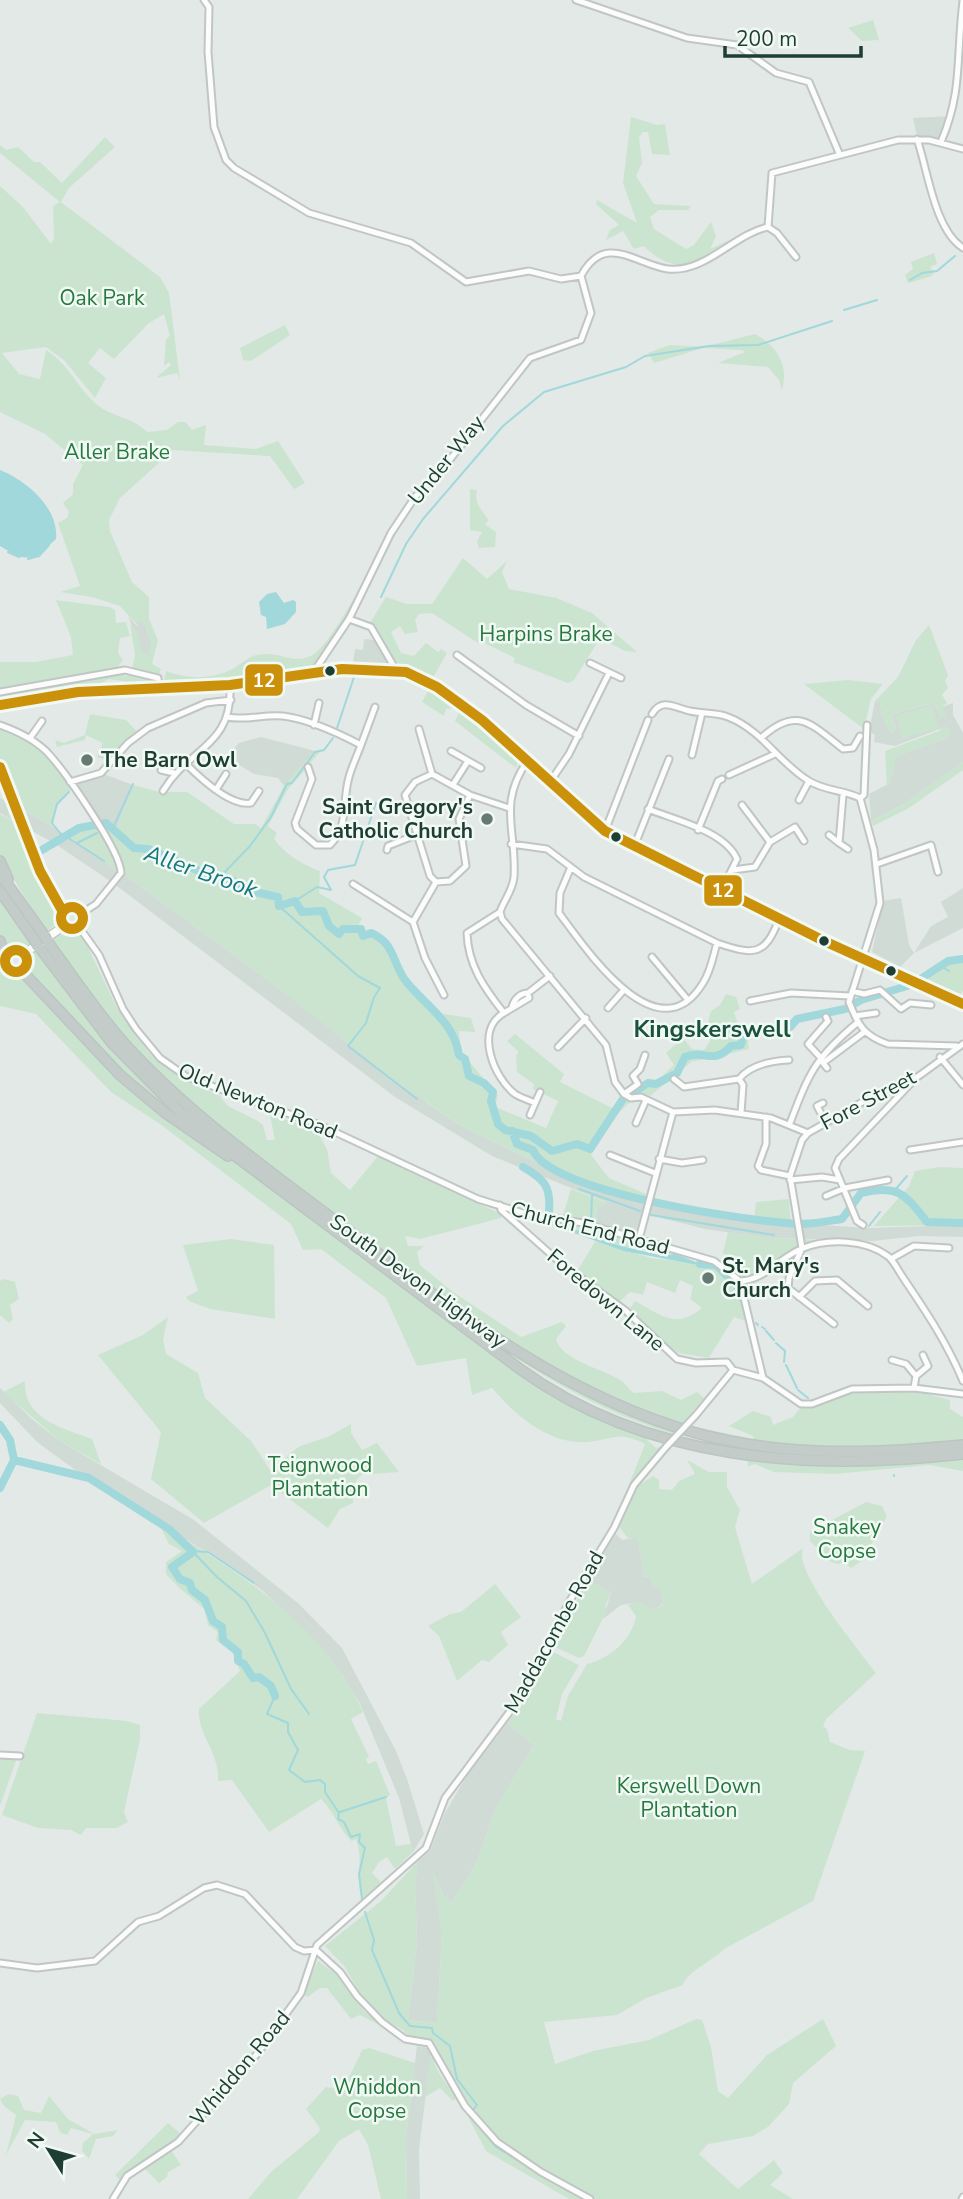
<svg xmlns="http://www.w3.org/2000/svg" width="963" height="2199" font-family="'Nunito Sans',sans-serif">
  <rect width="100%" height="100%" fill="#e3e9e6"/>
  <path fill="#d0dbd6" d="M953,116L941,138L917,136L913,118Z
    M128,616L137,626V621H144L152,646L148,655L143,654Z
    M364,639L374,640L391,664L353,663L355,649L363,650Z
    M875,701H880L882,718L896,729L892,714L934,703L941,718L942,707L953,703V715L963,733V762L904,804L871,821L869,794L890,783L896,756L948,738L942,728L895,746L874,742L875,735L869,731Z
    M261,737L292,745L315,751L284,786L278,778L254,774L226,757L239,743Z
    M101,773L133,785L116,831L109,824L97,823L73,787L79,779Z
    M0,798L52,826L122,873L276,986L430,1105L465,1128L552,1170L644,1202L690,1212L754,1221L869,1228L963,1225V1237L920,1236L872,1241L770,1238L705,1229L642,1213L635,1234L595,1223L597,1209L606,1202L492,1156L395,1097L113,883L57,845L0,813Z
    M963,888V928L914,953L900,967L872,952L883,901L901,898L909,945L914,953L931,926L948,917L941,902Z
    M0,1388L32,1419L60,1441L194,1520L299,1604L342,1648L396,1751L407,1779L424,1834L413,1852L399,1798L360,1704L343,1676L318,1645L263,1591L223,1562L93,1483L37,1442L0,1403Z
    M616,1534L622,1540L638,1537L644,1577L649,1576L661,1590L663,1603L654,1610L639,1602L621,1605L603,1619L611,1593L587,1579Z
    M507,1723L534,1745L496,1808L476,1864L452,1902L444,1896L433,1873L442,1932L437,2023L408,2020L417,1942L415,1883L418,1861L430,1851L445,1813L466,1777Z
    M417,2046L428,2048L431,2053L419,2149L420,2199H407L406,2137Z"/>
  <path fill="#cbe4d0" d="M873,20L879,40L862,41L848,28Z
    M631,117L657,125L665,124L670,155L652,154L648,132H643L639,137L642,163L636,176L654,204L691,206L688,210H659L650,217L654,229L686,249L694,245L711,222L716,236L710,249L741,235C706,259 680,282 644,246L634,249L623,231L606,240L610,230L619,225L596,204L597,200L637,223L623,183Z
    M105,137L115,147L69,188L61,202L160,277L169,293L180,380L177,373L156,378L171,365L169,362L164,366L166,339L170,336L164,314L149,323L114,359L100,348L88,363L106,378L95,398L64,360L46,347L2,353L19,374L40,379L46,350C68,364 76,385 95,403C108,416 133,417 147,432L167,430L178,422H185L192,430L206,425L204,445L256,449L278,441L305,483L294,489L270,456L173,450L120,498L109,520L110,531L132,582L149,597V619L158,640L152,664L161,669L158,678L132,670L135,655L130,624L136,630L143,654L148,655L152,646L144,622L137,621L139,627L120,606L92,597L60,592L80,586L58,523L67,518L69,512L63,503L73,494V484L83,465L45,434L0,412V186L23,207L51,244L54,238L53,206L60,202L0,153V145L6,150L18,147L34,162H40L62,183Z
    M934,253L937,264L930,267L934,272L932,276L908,283L905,275L913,269L911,262Z
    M285,325L290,335L251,361L243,360L240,348Z
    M755,334C777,346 789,364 782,391L779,380L768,367L718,363L745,352L742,350L703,348L654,363L648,353L670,345L703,347Z
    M470,489L477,490C474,504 481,509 489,520L485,524L496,532L495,547L479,548L477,541L482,532L470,530Z
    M463,558L487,579L507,561L502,572L509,589L556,598L592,613L637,652L625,651L600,638L574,680L568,683L513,662L515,658L480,641L478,643L432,613L419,614L415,620L418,632L405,634L400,626L391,632L401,653L414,656L426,643L438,652L441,649L447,653L434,676L399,665L370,623L386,597L407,604H432Z
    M361,588L362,594L312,675L222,686L164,681L166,671C186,679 214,680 234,668C246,661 252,653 267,654C283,654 297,665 314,654C330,642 349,605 361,588Z
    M56,600L109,607L115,610L116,623L126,622L130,636L120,638L118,653L123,660L115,671L49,685L117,673L126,676L131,673L151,679L153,682L148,685L109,679L87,690L0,702V694L31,687L0,688V662H36L73,655L71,637Z
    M929,625L948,675L945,681L948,688L942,695L947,703L942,707L946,716L941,718L933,703L892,714L896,729L892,735L882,718L880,701H875L898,677L916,640Z
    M848,680L883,684L871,699L864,729L804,684Z
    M429,689L454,708L446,709L444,716L422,702Z
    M932,705L939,728L902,739L896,716Z
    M460,711L519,759L516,768L455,721Z
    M90,714L126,720L139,734L110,762L97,757L103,743L86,735L85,740L57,747L55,740L64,743L85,735Z
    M944,725L950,730L948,738L896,756L890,783L887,786L885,751L939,731Z
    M0,727C32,740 54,760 71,790L57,804L52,826L21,809L0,762Z
    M315,751L320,752L288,789L268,826L277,833L274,839C285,854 303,865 320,871L319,893L362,918L358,926L369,934L386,940L410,988L437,1013L471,1018L475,1032L459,1031L461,1052L498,1095L495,1107L546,1128L558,1101L533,1089L534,1084L517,1072L516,1055L519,1052L507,1041L515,1034L564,1074L560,1082L612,1108L623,1096L633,1100L618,1113L591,1155L609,1178L646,1194L644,1202L552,1170L465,1128L395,1081L276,986L122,873L118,852L98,823L109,824L116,831L133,785L159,792H187L234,824H255L261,828L284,786Z
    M963,762V770L909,808L873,826L871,821L904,804Z
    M0,814L21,825L38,872L59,912L54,925L46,933L0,856Z
    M95,824L114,853L118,871L68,836L79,828Z
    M0,898L31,944L6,954L0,936Z
    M63,934L80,935L85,941L116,1006L149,1053L183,1080L219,1095L228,1106L258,1121L263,1125L267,1140H275L270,1115L315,1128L327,1149L331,1173L350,1190L378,1156L501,1214V1218L420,1239L405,1236L408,1246H424L417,1252L420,1265L453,1292L521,1337L562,1322L566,1326L556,1339C562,1361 604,1369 622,1381C627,1385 628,1389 634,1393L662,1391L681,1400L697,1392L704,1398L681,1426L598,1394L488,1330L268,1167L175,1090L126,1040L50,939Z
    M45,943L162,1085L478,1330C541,1372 604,1408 677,1430L674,1434C554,1399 458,1317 359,1244C274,1181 185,1120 113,1043C86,1014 64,978 40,946Z
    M35,949C79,1013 129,1072 187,1123C123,1088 75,1024 26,971Z
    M963,959V991L958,997L922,978L948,961Z
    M4,970L22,973L63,1020L200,1140L266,1183L513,1363L573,1399L647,1434V1440L656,1448L663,1446L628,1487L645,1444C618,1431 614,1439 588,1442C549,1445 515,1415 492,1388L472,1395L466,1358L417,1366L386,1298L321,1249L303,1250L291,1224L160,1124L111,1092L36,1014L0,1006V972Z
    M726,994L736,997L740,1009L734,1012L739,1027L766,1030L793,1025L774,1037L747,1034L749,1049L691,1062L650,1096L644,1094L633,1096L629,1093L648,1079L656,1082L674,1065L666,1053L683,1038L692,1049L704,1050L710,1041L705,1034L711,1011L720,1005Z
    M940,1167L963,1168V1225L874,1226L909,1186L915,1171Z
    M571,1189L607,1203L597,1209L595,1223L563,1215Z
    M789,1199L791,1224L754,1221L756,1202Z
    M548,1219L695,1257V1260L617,1245L594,1234L549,1224Z
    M728,1232L770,1238L818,1240C788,1245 770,1274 740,1278L733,1273L736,1262L723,1253Z
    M231,1239L274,1245L275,1319L210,1309L189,1301L186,1297L198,1291L183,1245Z
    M596,1240L650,1258L716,1265L741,1291L748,1319L746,1321L734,1317L709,1358L679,1353L664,1345L629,1310L635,1301C661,1315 676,1330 702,1308L690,1299L693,1286L680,1280L675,1293L647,1282L643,1295L630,1292L619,1302L576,1273Z
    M4,1279L15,1282L19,1299L10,1305L13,1319L9,1323L0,1315V1281Z
    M168,1317L163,1339L166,1354L198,1373L205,1398L251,1441L272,1473L289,1454L300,1446L328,1437L351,1424V1433L362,1450L377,1443L399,1472L361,1475L353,1485V1503L340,1509L328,1528L271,1485L204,1523L151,1479L161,1432L98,1355L143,1335Z
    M25,1381C23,1419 62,1428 92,1439L101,1464L60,1441L3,1392Z
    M914,1391L950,1400V1409L963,1417V1439C862,1454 788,1450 688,1428L690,1426L753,1439V1436L729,1426L753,1411L771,1417L773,1425L793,1417L801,1407H813L852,1392Z
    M963,1452V1471L929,1465L834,1474L774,1472L755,1464L748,1466L747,1458L783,1461Z
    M687,1460L709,1472H727V1487L740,1510L735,1527L752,1584L803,1548C793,1572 860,1651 876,1673L826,1719L823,1726L827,1729L830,1742L850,1750L865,1751L813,1901L724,1949C713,1961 686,1972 683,1985L646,1998L617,2015L544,2022L555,2064L593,2051L649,2040L696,2019L702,2020L711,2047L718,2091L728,2098L767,2055L823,2019L836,2046L793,2083L789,2104L769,2126L753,2136L708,2144L699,2154L738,2189L774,2160L783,2173L770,2185L793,2199H596L542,2170L493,2134L447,2075L432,2043L410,2038L403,2030L383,2019L362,1997L345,1967L325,1946L381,1901L418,1861L415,1883L417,1942L408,2020L437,2023L442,1932L432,1870L444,1896L452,1902L476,1864L496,1808L534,1745L507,1723L532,1691L553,1652L579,1665L562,1694L556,1719L561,1721L568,1696L587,1664C609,1659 632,1640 636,1616L628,1605L639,1601L654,1610L663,1604L661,1590L653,1586L649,1576L644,1577L638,1538H628L619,1527L639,1485L653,1476L659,1480V1489L672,1490L679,1481L695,1474Z
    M866,1502L882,1506L887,1516L871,1545L874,1553L851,1568L844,1562L838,1564L831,1562L810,1541V1532Z
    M159,1524C238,1571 323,1625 363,1712L351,1719L369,1757L366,1759L368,1764L376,1761L390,1795L386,1798L396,1846L411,1844L413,1852L395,1869L387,1857L379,1862L372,1873L381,1882L362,1899C355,1876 364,1861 356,1839L351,1841C339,1828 334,1812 321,1799L269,1832L232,1780L218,1781C220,1752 197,1735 199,1709L240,1671L232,1652L216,1640L218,1632L208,1625L205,1610C192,1598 178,1588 166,1574V1562L182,1551L169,1544Z
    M587,1579L611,1593L605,1607L608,1608L584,1656L579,1658L555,1647Z
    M495,1584L521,1617L501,1632L508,1645L489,1662L482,1660L457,1681L439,1636L428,1626L450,1614L461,1612Z
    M37,1713L127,1721L140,1725V1739L124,1812L128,1822L116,1828H86L81,1835L71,1830L38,1828L2,1815Z
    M0,1757L17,1758L0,1806Z
    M318,1961L341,1978L364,2011L391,2031L360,2015L351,2019L327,1988H320L308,1997L303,1993Z
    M369,2048L415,2063L406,2137L407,2199H381L368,2145L359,2129L339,2141L297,2199H248L271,2172L319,2132L320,2128L306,2109L326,2087L343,2090L362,2050Z
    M431,2053L437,2070L456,2098L453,2101L440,2088L425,2097Z
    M9,2094L18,2096L24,2110L41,2113L49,2096L68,2119L94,2134L118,2130L113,2136L96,2139L89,2159L82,2151L83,2143L93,2134L71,2128L67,2135L60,2132L56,2122L25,2120L6,2155L16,2115L4,2106L0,2099Z
    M467,2115L496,2147L582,2199H569L486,2151Z
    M168,2123L181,2134L121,2181L115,2175Z
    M171,2150L181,2165L168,2172L167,2177L159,2183L144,2168Z"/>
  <path fill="#a0d8db" d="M0,470C27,481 59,508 56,539L35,558L19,557L0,546Z
    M276,592L284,603L293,600L296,602V612L285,624L267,629L266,617L261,615L259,602L267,594Z
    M549,1224L594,1234L617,1245L664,1256L675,1254L709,1267L624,1251Z"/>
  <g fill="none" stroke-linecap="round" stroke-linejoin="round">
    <path stroke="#a0d8db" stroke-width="2" d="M910,280L922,273L937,271L955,256
      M844,310L877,300
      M8,552L19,557
      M28,559L39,556L49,545
      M381,597L406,544L423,519L503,426L544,392L626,367L645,356L709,346L758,345L832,321
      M337,728L355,674
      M113,828L133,784
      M67,837L104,861
      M64,838L52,823L57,804L69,792
      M77,843L97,833
      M221,876L250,846L271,817L287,784L292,783L315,752L324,750L333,738
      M295,901L317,887L331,890L324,877L328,870L355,865L376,803
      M279,906L358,976L380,988L374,997L366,1023L348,1046L417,1099
      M941,966L949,971
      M581,1183L583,1180
      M579,1189L640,1211
      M895,1190L907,1176
      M651,1215L774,1235
      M591,1222L592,1195
      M869,1226L880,1212
      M756,1323L758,1325
      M762,1327L765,1329
      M766,1331L774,1340
      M776,1343L785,1351L784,1362
      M786,1365L797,1388
      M798,1390L808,1398
      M894,1475V1476
      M195,1551L208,1552L254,1583
      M193,1552L217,1577L246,1601L265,1633L291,1689L309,1714
      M275,1696L267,1714L288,1723V1732L298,1750L289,1770L305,1782L320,1780L325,1784V1792L339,1813L338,1819L344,1822L351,1837L360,1834L359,1842L365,1848L359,1874L362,1899
      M340,1812L386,1797
      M365,1912L374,1940L372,1950L399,2013L410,2026L432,2028L433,2033L450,2046L457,2079L477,2105L473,2110
      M470,2115L496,2147L559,2185"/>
    <path stroke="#a0d8db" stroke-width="8" d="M42,850L79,828L106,823L134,848L148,849L204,873L228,878L255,892L278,897L279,906L295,901L302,912L323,911L329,926L339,934L343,929H361L363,936L371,933C395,943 392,962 405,980C425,1006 454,1021 459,1055L465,1059L469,1076L484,1083L493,1092L491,1101L498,1124L505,1130L531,1136L552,1151L577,1144L590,1149L623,1099L648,1083L656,1084L677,1073L685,1057C705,1049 713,1066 731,1046L741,1045L744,1031L790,1027L797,1019L845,1009L861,1000L907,986
      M922,978L948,961L963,959
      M512,1131L517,1144L533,1150C550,1193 753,1222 800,1224C814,1224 828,1221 842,1219L861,1193C898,1184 905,1194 927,1222L963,1223
      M523,1167C544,1179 551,1186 549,1211
      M700,1264L716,1265L737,1286L743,1299
      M0,1425L10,1440L14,1460L89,1478L169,1529L193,1552L172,1567L180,1579L190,1583L192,1590L205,1600L213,1621L222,1627L223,1640L238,1652V1661L244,1664L253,1678L259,1677L271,1686L275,1696
      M0,1488L14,1460"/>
    <defs>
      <path id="minor" d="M204,0L209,7L208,52L214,127L226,160L234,168L309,213L411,243L466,282L529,271L561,279L581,276
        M576,0L687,38L737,45L776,73L809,82L839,153
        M917,139C928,170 934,229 963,248
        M941,142C963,91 956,56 963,1
        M768,227L772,173L898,140H929L963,149
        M581,276C605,231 636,265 668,269C706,273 734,234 768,227L777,233L796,257
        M349,619L371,627L396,670
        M457,655L526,705L579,736
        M590,663L621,678
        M313,673L349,619L391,533L415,497L448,462L530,358L581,340L591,313L581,276
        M0,692L125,670L158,678L159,687
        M652,714C662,697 675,708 690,711C703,714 716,712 728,717C762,730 779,763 809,781C825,791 844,790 860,798
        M227,717C247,721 263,714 283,716C309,719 338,733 361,745L375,707
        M0,725C17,731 34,739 47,752C64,770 121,851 121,873L96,904L82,913
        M314,725L319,703
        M867,725L864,795L860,798L874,850L880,903L849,1002C858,1025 864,1036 888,1044L957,1046
        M419,729L432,774
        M30,738L42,721
        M761,738C797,705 811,724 843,749L853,748L860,736
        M451,751L481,768
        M692,755L702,713
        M528,760C497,804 517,830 514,877C513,890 504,900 500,912L502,919L606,1045L615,1082L624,1094L631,1098L641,1097L673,1112L715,1110L771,1118L808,1133L802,1140L790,1176L802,1248
        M185,763C199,777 231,807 251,803L259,791
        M308,767L312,779L295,823L297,829L316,845H330C349,826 342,801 349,777C352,766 357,756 361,745
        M161,770L174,773
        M729,775L775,754
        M70,782L101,773L128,743L148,728L206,703L231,700
        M550,782L569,754L609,673
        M454,783L468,761
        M217,788L226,774
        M163,791C190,746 233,747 230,685
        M470,795L432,774L415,782L405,795L430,876L436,882L450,881L466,866L459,819L470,795L509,808
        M843,795L839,843L848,849
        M799,800L809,781
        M742,805L770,842
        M648,809C675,820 725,831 737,859L722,889
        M698,830L718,781L722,779
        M605,831L648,720
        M829,835L839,843
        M511,844L547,849L584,877L717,943C753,955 765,957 779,919
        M634,847L669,759
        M387,850L388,846L416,835
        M877,864L931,845L938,872
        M571,867L560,893L559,913C586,949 658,1057 703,983C711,971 713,956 717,943
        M733,870L755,867L770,842L795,827L804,841
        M436,882L413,922L425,958L444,995
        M353,884L413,922
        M500,912L467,933C468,965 484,988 504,1013L529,998L528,993L550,976
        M79,927L99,955L123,1009L136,1029L160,1058L187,1077L320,1125L478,1199L523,1213L583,1223L714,1261L740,1281L763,1378
        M652,957L688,1000
        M852,991L864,994L880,990L901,1009L910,1003L931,1005
        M750,1001L791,993L850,996
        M512,1007C514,999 520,993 528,993
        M608,1008L623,991
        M504,1013C474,1030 494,1078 515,1094C521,1098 529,1100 535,1103
        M855,1016L876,1013
        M558,1047L586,1018
        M820,1057L808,1044L828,1021L826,1017
        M940,1057L963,1085
        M827,1068L823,1063L863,1033
        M674,1079L684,1087L739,1079C750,1065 770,1061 789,1060
        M739,1079L743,1085L741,1113
        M624,1094L638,1084L633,1076L640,1069L645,1055
        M823,1103L817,1106L825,1121
        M530,1115L540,1092
        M766,1117V1144L758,1166L761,1170L790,1176
        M636,1123L646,1100
        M790,1123C809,1073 815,1058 857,1023
        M808,1133L880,1092L916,1078L963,1044
        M910,1150L963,1142
        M610,1155L655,1173
        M659,1159L682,1163L703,1160
        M790,1180L822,1177L840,1180L857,1221L863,1225
        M840,1180L835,1168L839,1159L915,1079
        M826,1196L845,1188L888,1180
        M500,1205L501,1210L563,1265L626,1311L677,1359L696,1363L727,1362L733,1370L763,1378L801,1404H812L852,1389L914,1388L963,1394
        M639,1239L673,1112
        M802,1248L789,1278L788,1288L834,1324
        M891,1259L914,1246L949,1248
        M740,1281C765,1280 779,1258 801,1249C827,1238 866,1239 889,1257C895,1263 899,1272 904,1279C927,1313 947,1343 963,1381
        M799,1297L815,1281L837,1280L868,1306
        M892,1360L906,1364L916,1376L914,1388
        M916,1376L928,1366L923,1355
        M696,1415L733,1370
        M0,1755L20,1756
        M316,1950L340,1972L357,1996L382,2022L405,2039L429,2043L465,2106L497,2142L541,2172L590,2199
        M0,1963L37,1968L95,1961L138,1922L159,1916L204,1888L217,1885L245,1894L295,1947L304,1951L316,1950
        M113,2199L127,2176L178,2142L257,2054L301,1993L317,1945L426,1848L445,1798L529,1686L569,1602L614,1528L634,1485L666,1447
        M962,2199L963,2197"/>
      <path id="tertiary" d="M0,705L78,692L230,685L342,669L406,672L437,687L482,720L605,831L824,941L963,1004
        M0,767L40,871L63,912
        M61 918a11 11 0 1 1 22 0a11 11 0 1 1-22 0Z
        M5 961a11 11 0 1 1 22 0a11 11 0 1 1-22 0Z
        M25,953L64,926"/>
      <path id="trunk" d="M0,861L8,879
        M0,874L44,935
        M0,891L35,941
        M0,941L5,957
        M47,941C72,975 95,1010 123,1042C184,1110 260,1164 333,1219C446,1304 557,1394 696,1433C784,1457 873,1454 963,1445
        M39,947L111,1042L177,1109L230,1152L520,1369C648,1462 811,1471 963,1454
        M22,971L120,1075L164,1112L228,1156"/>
    </defs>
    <use href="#minor" stroke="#c0c6c3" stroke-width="9"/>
    <use href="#tertiary" stroke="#c0c6c3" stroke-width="10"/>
    <use href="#trunk" stroke="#bbc5c2" stroke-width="12"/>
    <use href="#minor" stroke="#fbfcfb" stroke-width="5"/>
    <use href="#tertiary" stroke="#fbfcfb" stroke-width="7"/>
    <use href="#trunk" stroke="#c3ccc9" stroke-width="9"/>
    <defs>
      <path id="minor-bridge" d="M666,1447L696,1415"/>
      <path id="trunk-bridge" d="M44,935L47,941
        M35,941L39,947"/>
    </defs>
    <use href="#minor-bridge" stroke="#c0c6c3" stroke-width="9" stroke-linecap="butt"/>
    <use href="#trunk-bridge" stroke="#bbc5c2" stroke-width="12" stroke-linecap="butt"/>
    <use href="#minor-bridge" stroke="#fbfcfb" stroke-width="5"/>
    <use href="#trunk-bridge" stroke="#c3ccc9" stroke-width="9"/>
    <defs>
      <path id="bus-1" d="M0,705L78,692L230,685L342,669L406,672L437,687L482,720L605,831L824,941L963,1004
        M0,767L40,871L63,912
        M61 918a11 11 0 1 1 22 0a11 11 0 1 1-22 0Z
        M5 961a11 11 0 1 1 22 0a11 11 0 1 1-22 0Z"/>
    </defs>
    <use href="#bus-1" stroke="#f1f9f4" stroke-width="16"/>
    <use href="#bus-1" stroke="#cc910a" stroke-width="10"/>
  </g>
  <g fill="#1f3e33" stroke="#f1f9f4" stroke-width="2.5">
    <circle cx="330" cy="671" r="6"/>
    <circle cx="616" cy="837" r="6"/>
    <circle cx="824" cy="941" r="6"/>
    <circle cx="891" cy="971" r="6"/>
  </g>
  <g fill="#647a72" stroke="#f1f9f4" stroke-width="2.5">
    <circle cx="87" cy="760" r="7"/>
    <circle cx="487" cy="819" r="7"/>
    <circle cx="708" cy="1278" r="7"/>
  </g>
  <g text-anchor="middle" stroke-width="5" stroke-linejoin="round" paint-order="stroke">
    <g font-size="21" fill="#26783e" stroke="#f1f9f4">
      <text x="102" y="305">Oak Park</text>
      <text x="117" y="459">Aller Brake</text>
      <text x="546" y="641">Harpins Brake</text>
      <text x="320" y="1472">Teignwood<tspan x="320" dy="24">Plantation</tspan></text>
      <text x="847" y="1534">Snakey<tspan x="847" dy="24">Copse</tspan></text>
      <text x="689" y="1793">Kerswell Down<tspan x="689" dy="24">Plantation</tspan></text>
      <text x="377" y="2094">Whiddon<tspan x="377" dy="24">Copse</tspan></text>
    </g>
    <g font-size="21" fill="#1f3e33" stroke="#f1f9f4">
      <text transform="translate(446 460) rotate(-51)" y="7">Under Way</text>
      <text transform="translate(868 1100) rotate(-28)" y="7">Fore Street</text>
      <text transform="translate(258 1101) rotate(22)" y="7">Old Newton Road</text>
      <text transform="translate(590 1228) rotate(14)" y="7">Church End Road</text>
      <text transform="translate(418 1281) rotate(36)" y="7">South Devon Highway</text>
      <text transform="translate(606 1300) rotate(40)" y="7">Foredown Lane</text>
      <text transform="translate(554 1632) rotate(-61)" y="7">Maddacombe Road</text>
      <text transform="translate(240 2068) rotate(-50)" y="7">Whiddon Road</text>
    </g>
    <g font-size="21" font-weight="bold" fill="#1f3e33" stroke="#f1f9f4" text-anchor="start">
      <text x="101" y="767">The Barn Owl</text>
      <text x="473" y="814" text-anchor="end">Saint Gregory's<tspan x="473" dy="24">Catholic Church</tspan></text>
      <text x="722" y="1273">St. Mary's<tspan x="722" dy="24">Church</tspan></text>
    </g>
    <g font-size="23" font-style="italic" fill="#15777f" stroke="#f1f9f4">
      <text transform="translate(201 871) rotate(19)" y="8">Aller Brook</text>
    </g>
    <g font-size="24" font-weight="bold" fill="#1a523f" stroke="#f1f9f4">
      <text x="712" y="1037">Kingskerswell</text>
    </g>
  </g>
  <g stroke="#f1f9f4" stroke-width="2.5">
    <rect x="244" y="663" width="40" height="34" rx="7" fill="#cc910a"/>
    <rect x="703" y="874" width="40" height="33" rx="7" fill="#cc910a"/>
  </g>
  <g font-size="19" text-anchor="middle" font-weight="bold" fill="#fff">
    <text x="264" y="687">12</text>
    <text x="723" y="897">12</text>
  </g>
  <g transform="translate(49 2150) rotate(307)" stroke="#f1f9f4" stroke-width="5" paint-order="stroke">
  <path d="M0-5L12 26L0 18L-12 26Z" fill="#1f3e33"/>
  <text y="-10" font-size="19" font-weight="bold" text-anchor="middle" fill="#1f3e33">N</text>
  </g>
  <path d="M725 46v10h136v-10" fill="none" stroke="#1f3e33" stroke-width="3.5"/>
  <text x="736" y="46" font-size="21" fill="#1f3e33" stroke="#f1f9f4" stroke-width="5" paint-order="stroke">200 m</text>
</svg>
